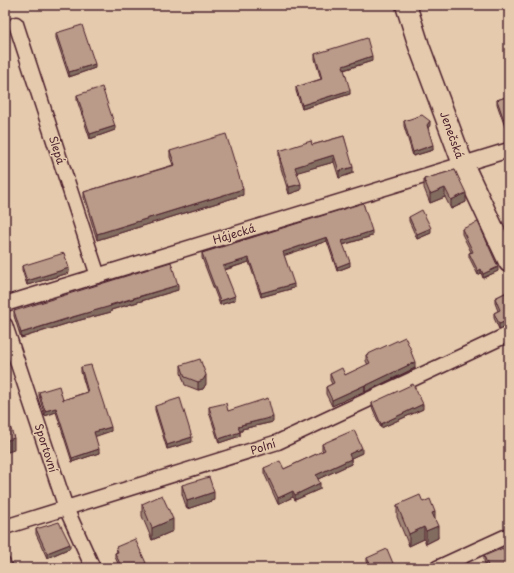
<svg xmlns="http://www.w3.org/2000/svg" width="514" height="573" font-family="'Playpen Sans',sans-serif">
  <rect width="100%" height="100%" fill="#e5caad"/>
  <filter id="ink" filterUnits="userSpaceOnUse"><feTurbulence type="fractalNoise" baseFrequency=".025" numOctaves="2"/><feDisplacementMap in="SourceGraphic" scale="8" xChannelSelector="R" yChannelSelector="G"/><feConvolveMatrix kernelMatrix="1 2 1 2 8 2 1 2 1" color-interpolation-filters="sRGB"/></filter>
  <g filter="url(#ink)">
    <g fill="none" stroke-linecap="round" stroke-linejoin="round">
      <defs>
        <path id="street" d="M16,24L98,276
          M5,304L509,150
          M5,325L66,508L93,568
          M5,527L278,442L509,334
          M437,568L509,535"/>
        <path id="secondary" d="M406,5L419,46L463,164L509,262"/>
      </defs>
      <use href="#street" stroke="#4a1f2b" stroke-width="17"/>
      <use href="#secondary" stroke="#4a1f2b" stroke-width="23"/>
      <use href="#street" stroke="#e5caad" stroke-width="14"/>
      <use href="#secondary" stroke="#e5caad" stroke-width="20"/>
    </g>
    <path fill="#a08576" stroke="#4a1f2b" d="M56,33L95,68L69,77L56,38Z
      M315,54L372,61L344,70L350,94L302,109L296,91V87L321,79L315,59Z
      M77,95L115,130L90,139L77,100Z
      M509,96V126L505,127L497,104V100Z
      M404,121L430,125L428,128L433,150L413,156L404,126Z
      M344,136L353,173L339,178L334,162L297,172L301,190L289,194L280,165V161L279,157V151L312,145Z
      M170,151L243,195L97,240L84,198V192L173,165L170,157Z
      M455,170L466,202L451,209L445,197L430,203L424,188V179Z
      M363,203L372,236L343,245L350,266L337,271L327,241L284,255L294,288L261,297L249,262L225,270L235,300L220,305L202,258V253Z
      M409,217L431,233L417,239L409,221Z
      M462,229L498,271L483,278L481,273L478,275L469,257V253L471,252L462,234Z
      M22,266L69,273L27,285L22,270Z
      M178,290L111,310V312L69,323L21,338L14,316V311Z
      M509,291L499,329L494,318V313L498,311L495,303V298Z
      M509,338V354L506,345V339Z
      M366,355H412L415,368L365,392V391L332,406L326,394V387L332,384L330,380V374L345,375L368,365L366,361Z
      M181,365L206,384L203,389L198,390L185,385L181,373Z
      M81,367L111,431L95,436L99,453L72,462L56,412L45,416L39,396V392L63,400L87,392L81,372Z
      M372,403L423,409L381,428L372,407Z
      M155,406L192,442L167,449L155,410Z
      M209,407L228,411L273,422L242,429V431H240V436L219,443L209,412Z
      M322,444L362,453L351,458V464L318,479L320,489L295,500L293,497L278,504L264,473V468L284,469L323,451L322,450Z
      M182,485L214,500L187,509L182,494Z
      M423,502L435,520L438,538L426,544L424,539L409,546L397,517V505Z
      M142,504L173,531L152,540L142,516Z
      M36,529L70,548L47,558L36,534Z
      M116,547L146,568H120L115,557V553L117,552Z
      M484,556L509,568H487L484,561Z
      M367,558L395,568H370L367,562Z"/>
    <path fill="#826c60" stroke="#4a1f2b" d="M372,56V61L343,70V66Z
      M95,64V68L69,77V72Z
      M350,90V94L302,109V105Z
      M430,121V125L427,130V125Z
      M509,121V126L505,127V123Z
      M115,126V130L90,139V134Z
      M433,145V150L413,156V152Z
      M334,155V162L295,173V167Z
      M353,167V173L339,178V171Z
      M301,184V190L289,194V187Z
      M445,188V197L430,203V194Z
      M243,189V195L97,240V234Z
      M466,193V202L451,209V200Z
      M431,228V233L417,239V234Z
      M372,231V236L342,245V241Z
      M327,237V241L283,256V252Z
      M249,258V262L223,270V266Z
      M350,262V266L337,271V267Z
      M498,267V271L483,278V274Z
      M69,268V273L27,285V281Z
      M481,269V273L478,275V271Z
      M294,284V288L261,297V293Z
      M178,285V290L111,310V312L69,323L21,338V333Z
      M235,296V300L220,305V301Z
      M509,320V326L499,329V324Z
      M415,362V368L365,392V386Z
      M206,375V384L203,389L198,390V382Z
      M365,385V391L332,406V400Z
      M423,404V409L381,428V424Z
      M56,408V412L45,416V411Z
      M273,417V422L242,429V431H238V427L241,425Z
      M111,427V431L94,437V432Z
      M240,432V436L219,443V439Z
      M192,437V442L167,449V445Z
      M14,438V450L5,453V441Z
      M362,448V453L349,459V454Z
      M99,449V453L72,462V458Z
      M351,459V464L316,480V475Z
      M320,483V489L295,500V495Z
      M293,491V497L278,504V498Z
      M214,492V500L187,509V501Z
      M435,512V524L432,513Z
      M173,519V531L152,540V528Z
      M438,526V538L426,544V531Z
      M424,527V539L409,546V534Z
      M70,544V548L47,558V553Z
      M146,563V568H136Z"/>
    <path fill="#ba9b89" stroke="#4a1f2b" d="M82,25L95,64L69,72L56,33Z
      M367,38L372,56L343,66L350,90L302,105L296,87L322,79L315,54Z
      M102,87L115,126L90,134L77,95Z
      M509,96V121L505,123L497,100Z
      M422,115L430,121L427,125L433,145L413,152L404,121Z
      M226,134L243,189L97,234L84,192L175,165L170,151Z
      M344,136L353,167L339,171L334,155L295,167L301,184L289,187L280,159L281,158L279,151L311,141L312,145Z
      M455,170L466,193L451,200L445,188L430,194L424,179Z
      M363,203L372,231L342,241L350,262L337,267L327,237L283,252L294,284L261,293L249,258L223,266L235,296L220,301L202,253Z
      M422,210L431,228L417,234L409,217Z
      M478,222L498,267L483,274L481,269L478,271L469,253L473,252L462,229Z
      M64,253L69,268L27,281L22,266Z
      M171,262L178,285L110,305L111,306L69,318L21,333L14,311Z
      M509,291V320L499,324L494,313L500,310L495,298Z
      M405,337L412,352H411L415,362L365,386V385L332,400L326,387L334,383L330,374L342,368L345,375L370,363L366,355Z
      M509,338V349L507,345H509L506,339Z
      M200,359L206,375L203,380L198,382L185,377L181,365Z
      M91,365L111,427L94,432L99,449L72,458L56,408L45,411L39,392L59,386L63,400L88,392L81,367Z
      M413,384L423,404L381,424L372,403Z
      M180,398L192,437L167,445L155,406Z
      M268,398L273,417L241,425L242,426L238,427L240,432L219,439L209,407L226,403L228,411Z
      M10,426L14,438L5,441V428Z
      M354,430L362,448L349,454L351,459L316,475L320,483L295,495L293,491L278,498L264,468L280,461L284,469L325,450L322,444Z
      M209,477L214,492L187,501L182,485Z
      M162,495L173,519L152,528L142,504Z
      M420,495L423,502L430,499L435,512L432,513L438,526L426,531L424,527L409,534L397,505Z
      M59,522L70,544L47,553L36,529Z
      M135,539L146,563L136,568H122L115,553L118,552L116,547Z
      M503,548L509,561V568H489L484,556Z
      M387,549L395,568H372L367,558Z
      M9,558L14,568H5V560Z"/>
  </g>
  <g text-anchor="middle" stroke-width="3" stroke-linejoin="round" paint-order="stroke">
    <g font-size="11" fill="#4a1f2b" stroke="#e5caad">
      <text transform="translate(452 135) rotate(70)" y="4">Jenečská</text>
      <text transform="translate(57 150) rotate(72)" y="4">Slepá</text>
      <text transform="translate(234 234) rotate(-17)" y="4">Hájecká</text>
      <text transform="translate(263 447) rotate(-18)" y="4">Polní</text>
      <text transform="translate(46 448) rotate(72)" y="4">Sportovní</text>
    </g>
  </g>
  <rect width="514" height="573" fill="none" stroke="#e5caad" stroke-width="20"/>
  <rect x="10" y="10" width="494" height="553" fill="none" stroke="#4a1f2b" stroke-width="1.5" filter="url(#ink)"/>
</svg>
